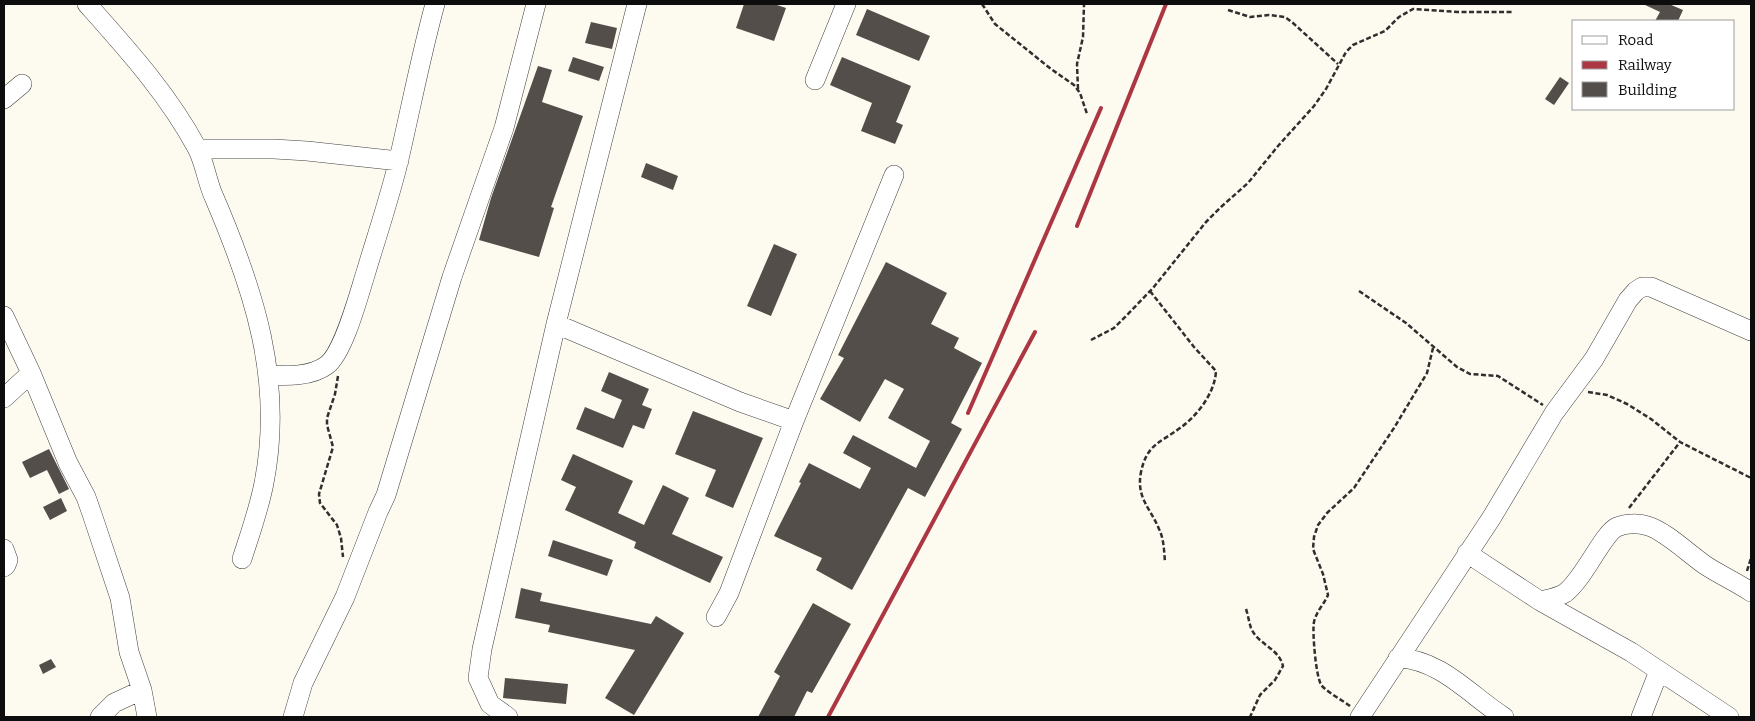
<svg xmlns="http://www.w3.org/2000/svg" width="1755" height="721" font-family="Bitter,serif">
  <rect width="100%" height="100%" fill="#fdfaef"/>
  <path fill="#544e4b" d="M744,4H774L786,8L774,41L736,28Z
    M1643,4H1669L1683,10L1678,21H1655L1660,12Z
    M867,9L930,36L919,61L856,35Z
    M591,22L617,28L612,49L585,43Z
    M573,57L604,67L599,81L568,71Z
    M842,57L911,86L896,122L903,125L895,144L861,131L872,103L830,85Z
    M538,66L552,70L542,102L583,116L551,207L554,208L539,257L479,240L491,198Z
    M1560,77L1569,83L1554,105L1545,99Z
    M646,163L678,176L673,190L641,177Z
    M774,244L797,254L771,316L747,306Z
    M886,262L947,293L931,324L959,338L954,348L982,363L951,423L962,429L925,497L908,488L852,590L816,570L822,558L774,536L801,483L799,482L809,463L860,489L871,468L843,453L853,435L916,468L930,441L888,418L904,389L885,379L860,422L820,399L844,358L838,355Z
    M609,372L649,389L642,405L652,409L644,429L633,425L623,448L576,429L585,407L614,419L622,400L601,391Z
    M693,411L763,438L733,508L705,496L716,470L675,454Z
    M49,449L69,489L59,494L47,470L30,478L22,462Z
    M573,454L633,481L618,513L644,525L663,485L689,498L672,534L723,557L710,583L634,548L636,542L565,510L576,487L561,480Z
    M61,498L67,511L50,520L43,507Z
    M553,540L613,560L607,576L548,556Z
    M521,588L542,593L540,601L651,624L656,616L684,633L634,715L605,698L635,650L548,632L550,625L515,618Z
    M813,603L851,624L812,693L807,691L794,717H758L780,676L774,672Z
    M51,659L56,667L43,674L39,665Z
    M505,678L568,684L566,704L503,698Z"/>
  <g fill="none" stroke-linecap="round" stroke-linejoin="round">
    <defs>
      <path id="minor" d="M87,4C127,49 168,94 197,148C205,163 207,182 214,197C254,290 284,381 264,483C259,509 250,534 242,559
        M815,80L846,4
        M4,99L22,84
        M198,149H274L307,151L399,161
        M4,316L31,373L68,463L86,497L92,514L120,598L129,652L142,690L147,717
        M556,324L740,402L794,421
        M268,375C286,376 311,377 327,365C344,352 359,294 366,272C377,235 390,197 399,159C411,107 421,55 435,4
        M4,398L31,373
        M4,549L8,560L6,565L4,567
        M1467,553L1540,601L1631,652L1729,717
        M1540,601C1548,599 1557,598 1565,593C1584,579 1603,533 1617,527C1626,523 1639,523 1648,526C1665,531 1689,554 1705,565C1720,575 1736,582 1751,592
        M716,617L729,593L794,421L894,175
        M1398,658C1440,659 1471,696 1504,717
        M100,717L114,703L142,690
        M293,717L303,683L345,597L378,512L386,495L452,277L504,128L536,4
        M508,717L490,704L478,678L482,649L556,324L637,4
        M1360,717L1492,517L1554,413L1594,359L1628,300L1636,291L1642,287H1651L1751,331
        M1641,717L1659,671"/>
    </defs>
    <use href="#minor" stroke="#404040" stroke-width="20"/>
    <path stroke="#2f2f2f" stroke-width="2.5" stroke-dasharray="5 2.5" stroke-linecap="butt" d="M982,4L995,24L1051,69L1074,85L1080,93L1087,114
      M1228,10L1250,17L1269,15L1285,17L1293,23L1338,64
      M1078,89L1077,64L1083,37L1084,4
      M1150,291L1194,347L1216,371C1215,393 1197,416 1180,428C1160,443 1147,444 1141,472C1136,498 1150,507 1159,529C1164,539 1164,551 1165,562
      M1359,291L1406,323L1457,367L1470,374L1498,376L1543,405
      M1091,340L1114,328L1127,315L1153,288L1206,222L1221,207L1248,183L1278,146L1314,106L1326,89L1346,52L1353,45L1385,31L1399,17L1413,9L1458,12H1512
      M338,376L335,394L327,418V425L333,447L319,494L320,503L337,525L341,538L343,557
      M1588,392L1607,395L1627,404L1651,419L1680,442L1751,478
      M1629,508L1680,442
      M1747,571L1751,558
      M1246,609C1248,615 1249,622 1251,628C1258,645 1278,647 1283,666L1275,680L1260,695L1250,717
      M1350,706C1342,700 1330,694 1322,686C1316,680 1312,631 1314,622C1316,612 1324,604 1328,595L1323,574L1313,549L1314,537L1318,525L1327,513L1354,488L1394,428L1427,373L1433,348"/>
    <use href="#minor" stroke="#fff" stroke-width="19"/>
    <path stroke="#ac3642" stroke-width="4" d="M1077,226L1166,4
      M968,413L1101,108
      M828,717L1035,332"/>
  </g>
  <rect width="1755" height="721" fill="none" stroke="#0d0d0d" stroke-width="10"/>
  <rect x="1572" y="20" width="162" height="90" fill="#ffffff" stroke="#9e9e9e"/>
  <rect x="1582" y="36" width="25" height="8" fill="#ffffff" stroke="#9e9e9e"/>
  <text x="1618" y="45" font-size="15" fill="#0d0d0d">Road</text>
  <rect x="1582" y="61" width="25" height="8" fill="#ac3642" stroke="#9e9e9e"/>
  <text x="1618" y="70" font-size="15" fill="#0d0d0d">Railway</text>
  <rect x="1582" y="82" width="25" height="15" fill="#544e4b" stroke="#9e9e9e"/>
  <text x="1618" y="95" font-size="15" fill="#0d0d0d">Building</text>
</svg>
